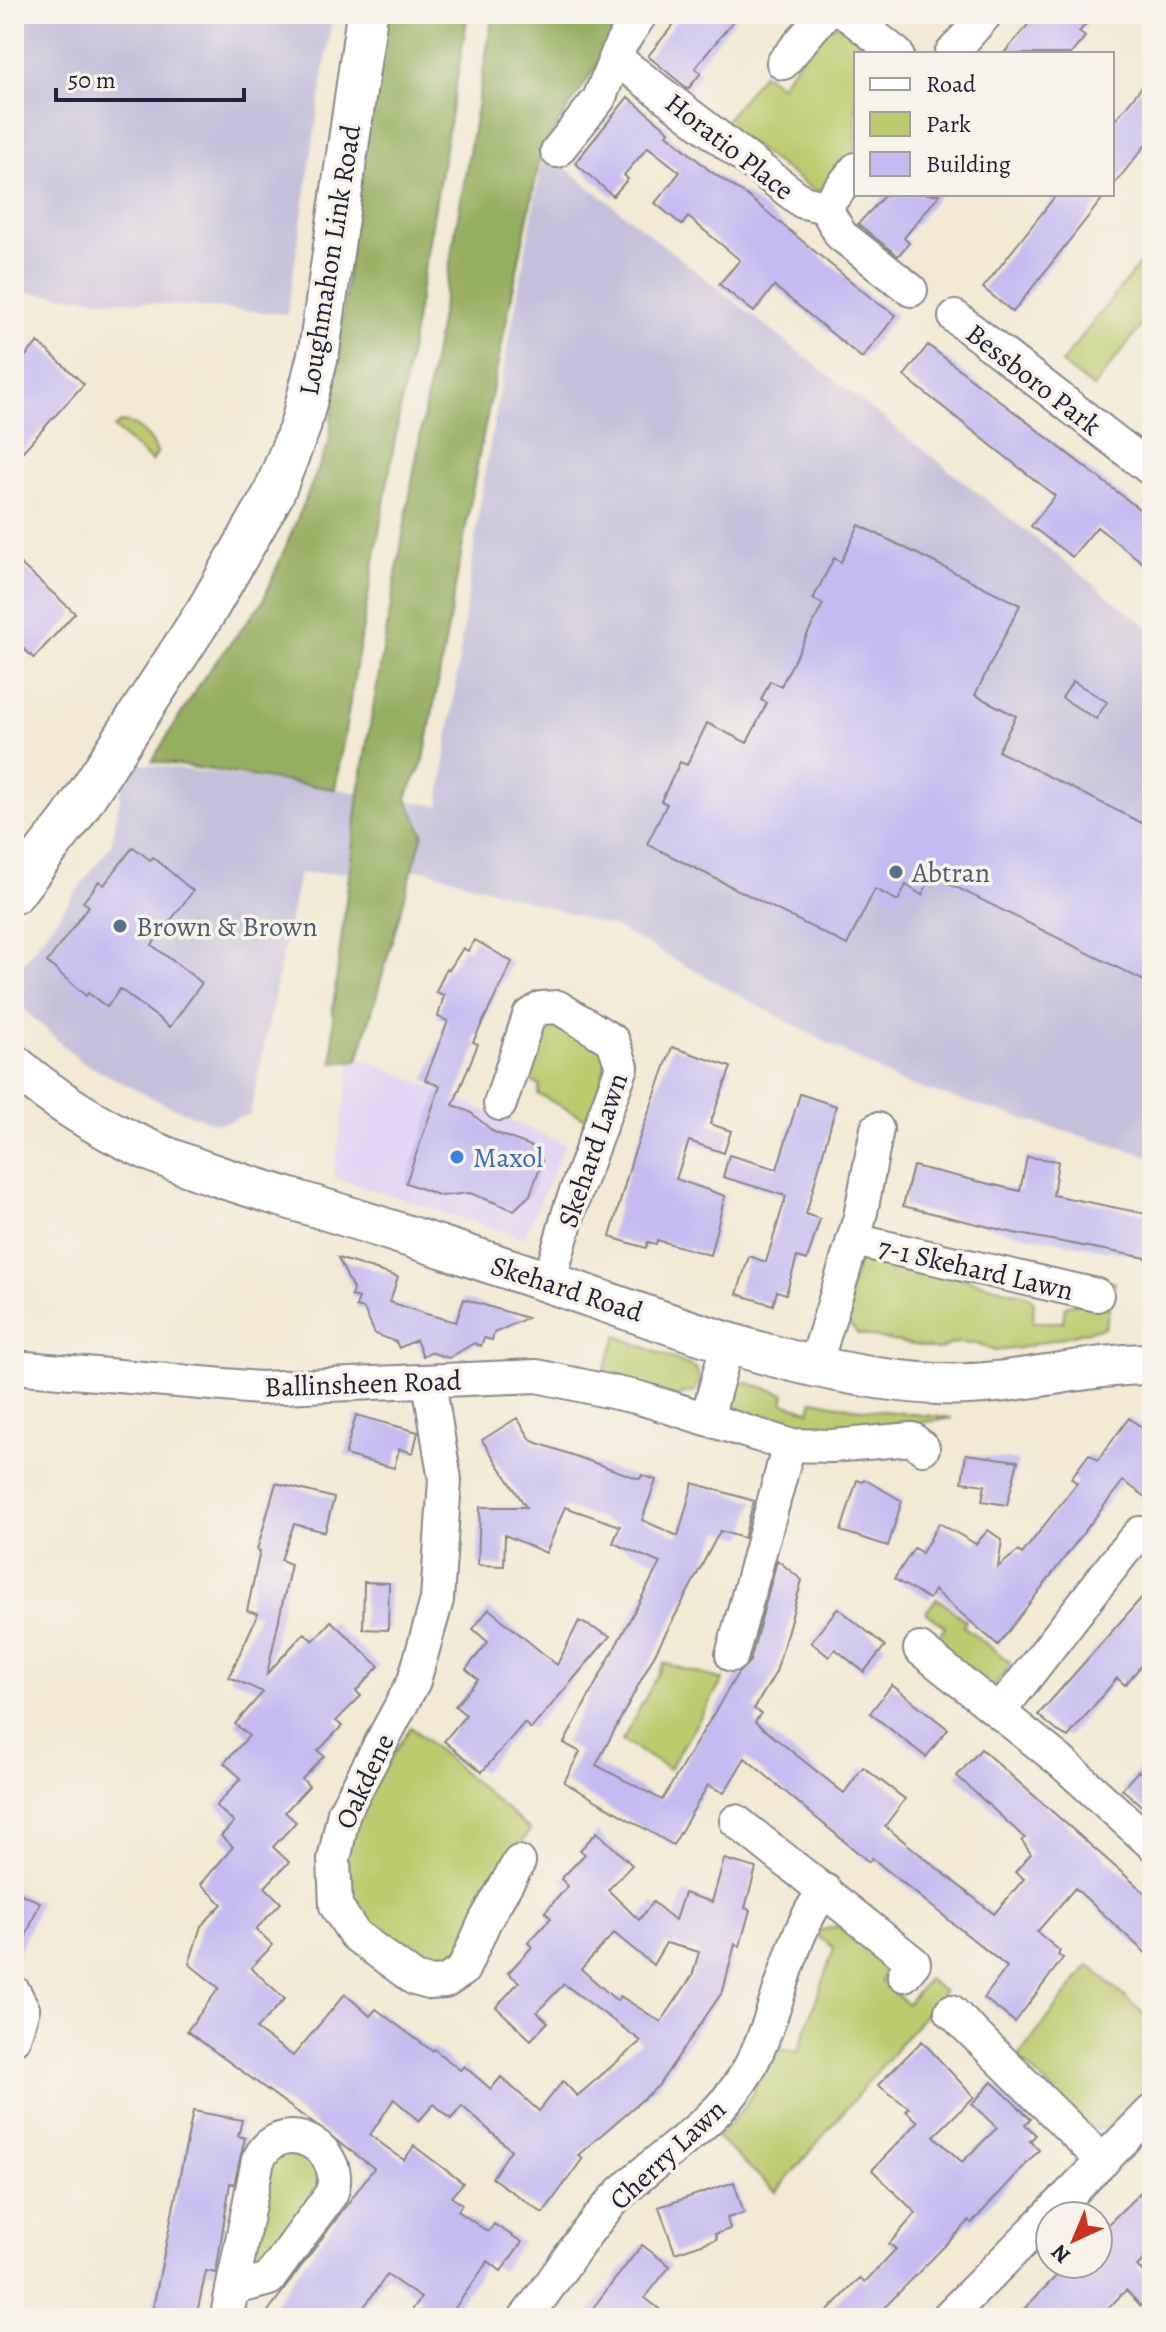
<svg xmlns="http://www.w3.org/2000/svg" width="1166" height="2332" font-family="Alegreya,serif">
  <rect width="100%" height="100%" fill="#f7f3e8"/>
  <filter id="ink" filterUnits="userSpaceOnUse"><feTurbulence type="fractalNoise" baseFrequency=".0125" numOctaves="2"/><feDisplacementMap in="SourceGraphic" scale="16" xChannelSelector="R" yChannelSelector="G"/><feConvolveMatrix kernelMatrix="1 2 1 2 8 2 1 2 1" color-interpolation-filters="sRGB"/></filter>
  <filter id="wash" filterUnits="userSpaceOnUse"><feTurbulence type="fractalNoise" baseFrequency=".006" numOctaves="4" result="noise"/><feDisplacementMap in="SourceGraphic" scale="32" xChannelSelector="R" yChannelSelector="G"/><feGaussianBlur stdDeviation="1.8" result="paint"/><feColorMatrix in="noise" values="0 0 0 0 0 0 0 0 0 0 0 0 0 0 0 0 0 1.4 0 .05"/><feComposite in="paint" operator="in"/></filter>
  <g filter="url(#wash)">
    <rect width="100%" height="100%" fill="#f3e9d4"/>
    <path fill="#e2d4f3" d="M352,1054L565,1144L524,1238L333,1177Z"/>
    <path fill="#c5c0da" d="M14,14H333L287,314L14,292Z
      M544,151L1152,630V1157L899,1082L616,928L426,870L299,874L250,1115L217,1124L166,1105L80,1061L14,1000V975L111,845L127,762L335,789L439,806L483,482Z"/>
    <path fill="#bccb6e" stroke="#6f7654" stroke-width="2" d="M841,23L880,54H856V155L823,190L815,191L723,124L763,73L780,85L823,29Z
      M1152,248V312L1093,388L1061,363Z
      M121,422C136,422 153,439 157,453L152,462L114,428Z
      M555,1021L608,1053L592,1122L538,1094L540,1085L525,1078L542,1024Z
      M861,1251L1029,1296L1034,1302L1033,1322H1063L1065,1306L1102,1296L1107,1281L1115,1282L1105,1327L1020,1348L995,1351L977,1344L954,1343L938,1350L858,1334L843,1318Z
      M617,1336L696,1368L699,1379L695,1391L681,1394L679,1398L602,1377Z
      M745,1382L785,1394L783,1403L810,1411L813,1400L853,1408L952,1418L817,1438L737,1418L739,1410L732,1405L740,1383Z
      M937,1598L966,1621L963,1626L1011,1663L992,1689L933,1643L945,1627L926,1612Z
      M664,1663L723,1680L669,1769L622,1741Z
      M411,1727L530,1830L477,1910L452,1965L423,1969C404,1955 373,1941 358,1922C315,1865 378,1775 411,1727Z
      M837,1926L889,1958L881,1981L907,2004L928,1979L944,1992L776,2192L717,2138L743,2109L778,2049L798,2052L834,1948L820,1938L818,1931Z
      M1089,1965L1152,2021V2089C1133,2109 1119,2134 1089,2128L1018,2057Z
      M283,2145L327,2171L257,2277L246,2254L266,2163Z"/>
    <path fill="#95af61" stroke="#5c684e" stroke-width="2" d="M384,14H468L335,789L152,761L204,677L263,601L329,443L357,186Z
      M493,14H631L542,148L478,460L424,760L406,797L423,833L358,1060L333,1063V1007L361,778Z"/>
    <g id="blocks">
      <path fill="#c5bbf1" fill-rule="evenodd" d="M682,14H739L695,68L701,73L688,89L648,56Z
        M1037,14H1095L1079,32L1085,37L1071,54H1003Z
        M1152,74V137L1112,187V124Z
        M628,97L669,131L667,134L710,171L749,197L876,302L896,315L862,358L774,286L754,312L719,284L740,260L688,217L682,225L655,203L680,172L648,147L624,175L628,179L613,196L575,163Z
        M886,194H940L904,238L909,243L898,256L858,224Z
        M1057,194H1106L1013,312L983,288Z
        M38,342L84,384L14,461V369Z
        M928,345L1152,519V570L1097,527L1072,557L1031,526L1055,496L904,376Z
        M859,525L1020,605L975,695L1016,716L998,751L1152,828V985L932,875L922,895L906,885L898,901L875,889L847,945L647,844L667,804L661,801L680,762L687,765L707,723L747,743L767,703L761,700L770,681L781,686L823,604L813,599L834,558L841,562Z
        M14,558L75,613L34,658L14,640Z
        M1073,681L1107,702L1096,719L1062,698Z
        M133,847L150,860L153,857L193,891L152,945L202,983L170,1027L120,989L107,1007L88,993L86,996L47,962L89,906L83,902L91,892L99,881L104,885Z
        M475,940L512,962L473,1042L478,1044L453,1105L470,1112L494,1132L536,1148L542,1161L530,1195L514,1210L470,1193L441,1196L406,1183L440,1086L425,1080L448,1021L438,1017L444,995L436,992L446,969L449,970L463,948L468,951Z
        M672,1047L731,1067L710,1124L731,1131L724,1153L689,1141L676,1179L725,1196L710,1255L657,1240L656,1244L648,1242L646,1248L610,1237L633,1156Z
        M800,1094L836,1106L806,1214L820,1219L807,1260L797,1257L786,1294L777,1291L773,1305L737,1294L749,1256L766,1262L786,1196L723,1177L729,1155L777,1169Z
        M1027,1157L1058,1161L1053,1195L1152,1215V1259L1014,1233L903,1206L913,1166L1020,1191Z
        M338,1258L398,1277L390,1302L426,1314L456,1322L464,1299L527,1318L494,1333L492,1340L484,1338L481,1346L474,1343L449,1358L430,1352L423,1356L416,1340L399,1348L396,1342L375,1334L364,1309L356,1307L359,1298L351,1296L353,1289Z
        M356,1415L418,1432L413,1453L399,1449L394,1468L345,1455Z
        M517,1418L532,1441L640,1479L642,1475L656,1480L642,1520L678,1536L693,1483L754,1501L744,1538L720,1531L596,1765L662,1800L738,1673L750,1661L777,1560L802,1580L776,1672L754,1709L761,1713L755,1722L844,1793L863,1767L905,1799L885,1826L994,1914L1024,1879L1015,1872L1031,1854L1022,1841L1025,1838L957,1776L981,1749L1152,1899V1959L1075,1888L1037,1932L1060,1951L1058,1955L1063,1958L1015,2022L984,1998L1007,1967L872,1858L869,1862L745,1758L724,1793L708,1785L673,1845L564,1782L580,1752L564,1743L660,1563L613,1543L620,1526L565,1507L546,1553L505,1535L504,1566L478,1565L480,1507H526L482,1440Z
        M1129,1418L1152,1435V1501L1123,1481L998,1645L934,1590L929,1599L894,1579L914,1548L922,1553L939,1523L976,1544L988,1530L1002,1540L998,1567L1018,1551L1022,1554L1077,1483L1071,1478L1089,1454L1098,1460Z
        M966,1454L1018,1461L1007,1505L982,1501L985,1485L962,1482Z
        M864,1479L902,1501L888,1546L841,1531L857,1480L863,1482Z
        M276,1483L334,1498L325,1532L294,1524L281,1560L291,1564L267,1674L304,1633L313,1641L331,1621L379,1666L356,1691L361,1696L336,1721L342,1726L318,1751L324,1756L302,1779L309,1786L285,1812L296,1822L273,1847L289,1862L265,1887L281,1903L256,1929L273,1945L251,1968L285,1999L256,2029L293,2056L345,1994L370,2016L376,2009L432,2051L434,2049L460,2070L464,2066L491,2089L501,2077L539,2111L563,2081L577,2096L641,2041L564,1984L537,2012L548,2022L531,2040L496,2007L519,1982L508,1973L532,1947L528,1943L551,1918L545,1912L568,1886L561,1879L585,1854L580,1850L597,1832L632,1865L608,1890L639,1920L653,1902L675,1920L684,1893L712,1902L724,1859L756,1868L745,1908L750,1910L740,1946L735,1944L723,1991L658,2086L578,2155L583,2158L543,2213L492,2178L511,2150L462,2106L451,2119L434,2104L419,2121L394,2099L370,2135L404,2160L414,2146L463,2183L451,2197L462,2204L458,2211L488,2232L494,2224L522,2242L501,2271L488,2261L448,2318H406L421,2298L387,2275L356,2318H263L374,2168L187,2031L219,1988L189,1964L201,1926L222,1904L201,1884L233,1847L221,1836L234,1822L216,1806L241,1778L224,1763L249,1736L235,1724L263,1692L229,1677L258,1614L247,1611L260,1551L257,1550ZM614,1933L653,1965L666,1943L699,1952L692,1976L661,2022L620,1996L617,2001L581,1969Z
        M364,1582L389,1583L388,1630L363,1629Z
        M1152,1586V1653L1125,1685L1117,1678L1068,1737L1057,1731L1038,1715Z
        M838,1608L885,1646L864,1672L835,1649L829,1657L811,1642Z
        M489,1609L557,1665L579,1621L610,1636L531,1729L524,1723L482,1772L444,1741L466,1715L455,1706L478,1679L466,1669L488,1642L473,1629Z
        M892,1685L948,1729L926,1757L870,1713Z
        M1138,1771L1152,1781V1815L1122,1789Z
        M14,1891L40,1902L15,1963H14Z
        M922,2041L974,2097L934,2136L962,2162L997,2128L972,2104L992,2082L1031,2119L1025,2124L1036,2135L1030,2141L1039,2150L972,2223L969,2221L881,2311L871,2318H821L860,2278L865,2282L896,2249L889,2244L916,2213L872,2170L918,2122L906,2111L909,2108L878,2085Z
        M193,2111L242,2120L238,2136L245,2138L234,2184L230,2183L216,2273L206,2271L196,2318H151Z
        M1152,2181V2252L1137,2266L1152,2281V2294L1141,2306L1126,2290L1099,2318H1015L1068,2264H1098V2234Z
        M734,2182L744,2213L727,2218L730,2229L715,2234L717,2239L675,2253L659,2207Z
        M642,2245L670,2266L645,2298L671,2318H585Z"/>
    </g>
  </g>
  <g filter="url(#ink)">
    <use href="#blocks" fill-opacity="0" stroke="#8a8688" stroke-width="2"/>
    <g fill="none" stroke-linecap="round" stroke-linejoin="round">
      <defs>
        <path id="minor" d="M847,14L897,54
          M951,54L986,14
          M618,60L803,202L825,207L841,235L911,290
          M783,63L824,14
          M557,151L599,99L621,44L641,14
          M825,207L856,169
          M955,317L1152,470
          M500,1104L529,1016L541,1008L558,1007L613,1041L622,1067L570,1208L549,1282
          M854,1240L1097,1295
          M815,1366L860,1217L877,1129
          M14,1367L259,1388L537,1376L640,1398L789,1445L832,1446L912,1439L923,1448
          M429,1382L445,1480L437,1600L414,1681L344,1812L334,1860L336,1906L355,1935L415,1979L429,1983L445,1982L463,1970L485,1921L519,1862
          M707,1418L728,1342
          M920,1649L1059,1760L1152,1844
          M732,1655L789,1445
          M1000,1711L1124,1551L1140,1533L1152,1534
          M736,1821L914,1963L904,1975
          M14,1992L23,2009L14,2038
          M951,2011L1103,2161
          M228,2318V2310L258,2160C283,2110 349,2151 331,2194L269,2279L232,2289
          M525,2318C558,2278 584,2229 622,2192C661,2154 711,2127 742,2080C779,2023 785,1939 825,1890
          M947,2318L1152,2111"/>
        <path id="major" d="M14,893L71,819L207,610L273,495L300,427L319,351L367,14
          M14,1065C111,1148 199,1171 317,1207C382,1227 447,1249 512,1270C651,1315 789,1376 936,1384C1009,1388 1079,1364 1152,1364"/>
      </defs>
      <use href="#minor" stroke="#8a8688" stroke-width="36"/>
      <use href="#major" stroke="#8a8688" stroke-width="44"/>
      <use href="#minor" stroke="#fff" stroke-width="32"/>
      <use href="#major" stroke="#fff" stroke-width="40"/>
    </g>
  </g>
  <g fill="#5c6f8a" stroke="#f7f3e8" stroke-width="3">
    <circle cx="896" cy="872" r="8"/>
    <circle cx="120" cy="926" r="8"/>
  </g>
  <circle fill="#3f7fe0" stroke="#f7f3e8" stroke-width="3" cx="457" cy="1157" r="8"/>
  <g text-anchor="middle" stroke-width="7" stroke-linejoin="round" paint-order="stroke">
    <g font-size="28" fill="#22223b" stroke="#f7f3e8">
      <text transform="translate(730 146) rotate(38)" y="10">Horatio Place</text>
      <text transform="translate(329 260) rotate(-81)" y="10">Loughmahon Link Road</text>
      <text transform="translate(1034 379) rotate(38)" y="10">Bessboro Park</text>
      <text transform="translate(592 1150) rotate(-71)" y="10">Skehard Lawn</text>
      <text transform="translate(976 1268) rotate(13)" y="10">7-1 Skehard Lawn</text>
      <text transform="translate(567 1288) rotate(18)" y="10">Skehard Road</text>
      <text transform="translate(363 1383) rotate(-2)" y="10">Ballinsheen Road</text>
      <text transform="translate(364 1781) rotate(-65)" y="10">Oakdene</text>
      <text transform="translate(667 2154) rotate(-43)" y="10">Cherry Lawn</text>
    </g>
    <g font-size="28" fill="#4e5e75" stroke="#f7f3e8" text-anchor="start">
      <text x="912" y="882">Abtran</text>
      <text x="136" y="936">Brown &amp; Brown</text>
    </g>
    <g font-size="28" fill="#366cbe" stroke="#f7f3e8" text-anchor="start">
      <text x="473" y="1167">Maxol</text>
    </g>
  </g>
  <rect width="1166" height="2332" fill="none" stroke="#f7f3e8" stroke-width="48"/>
  <rect x="854" y="52" width="260" height="144" fill="#f7f3e8" stroke="#a29fa3" stroke-width="2"/>
  <rect x="870" y="78" width="40" height="12" fill="#ffffff" stroke="#a29fa3" stroke-width="2"/>
  <text x="926" y="92" font-size="24" fill="#22223b">Road</text>
  <rect x="870" y="112" width="40" height="24" fill="#bccb6e" stroke="#a29fa3" stroke-width="2"/>
  <text x="926" y="132" font-size="24" fill="#22223b">Park</text>
  <rect x="870" y="152" width="40" height="24" fill="#c5bbf1" stroke="#a29fa3" stroke-width="2"/>
  <text x="926" y="172" font-size="24" fill="#22223b">Building</text>
  <g transform="translate(1074 2240) rotate(224)"><circle r="38" fill="#f7f3e8" stroke="#a29fa3" stroke-width="2"/>
  <path d="M0-6L14 30L0 20L-14 30Z" fill="#c8321e"/>
  <text y="-12" font-size="22" font-weight="bold" text-anchor="middle" fill="#22223b">N</text>
  </g>
  <path d="M56 88v12h188v-12" fill="none" stroke="#22223b" stroke-width="4"/>
  <text x="68" y="88" font-size="24" fill="#22223b" stroke="#f7f3e8" stroke-width="6" paint-order="stroke">50 m</text>
</svg>
